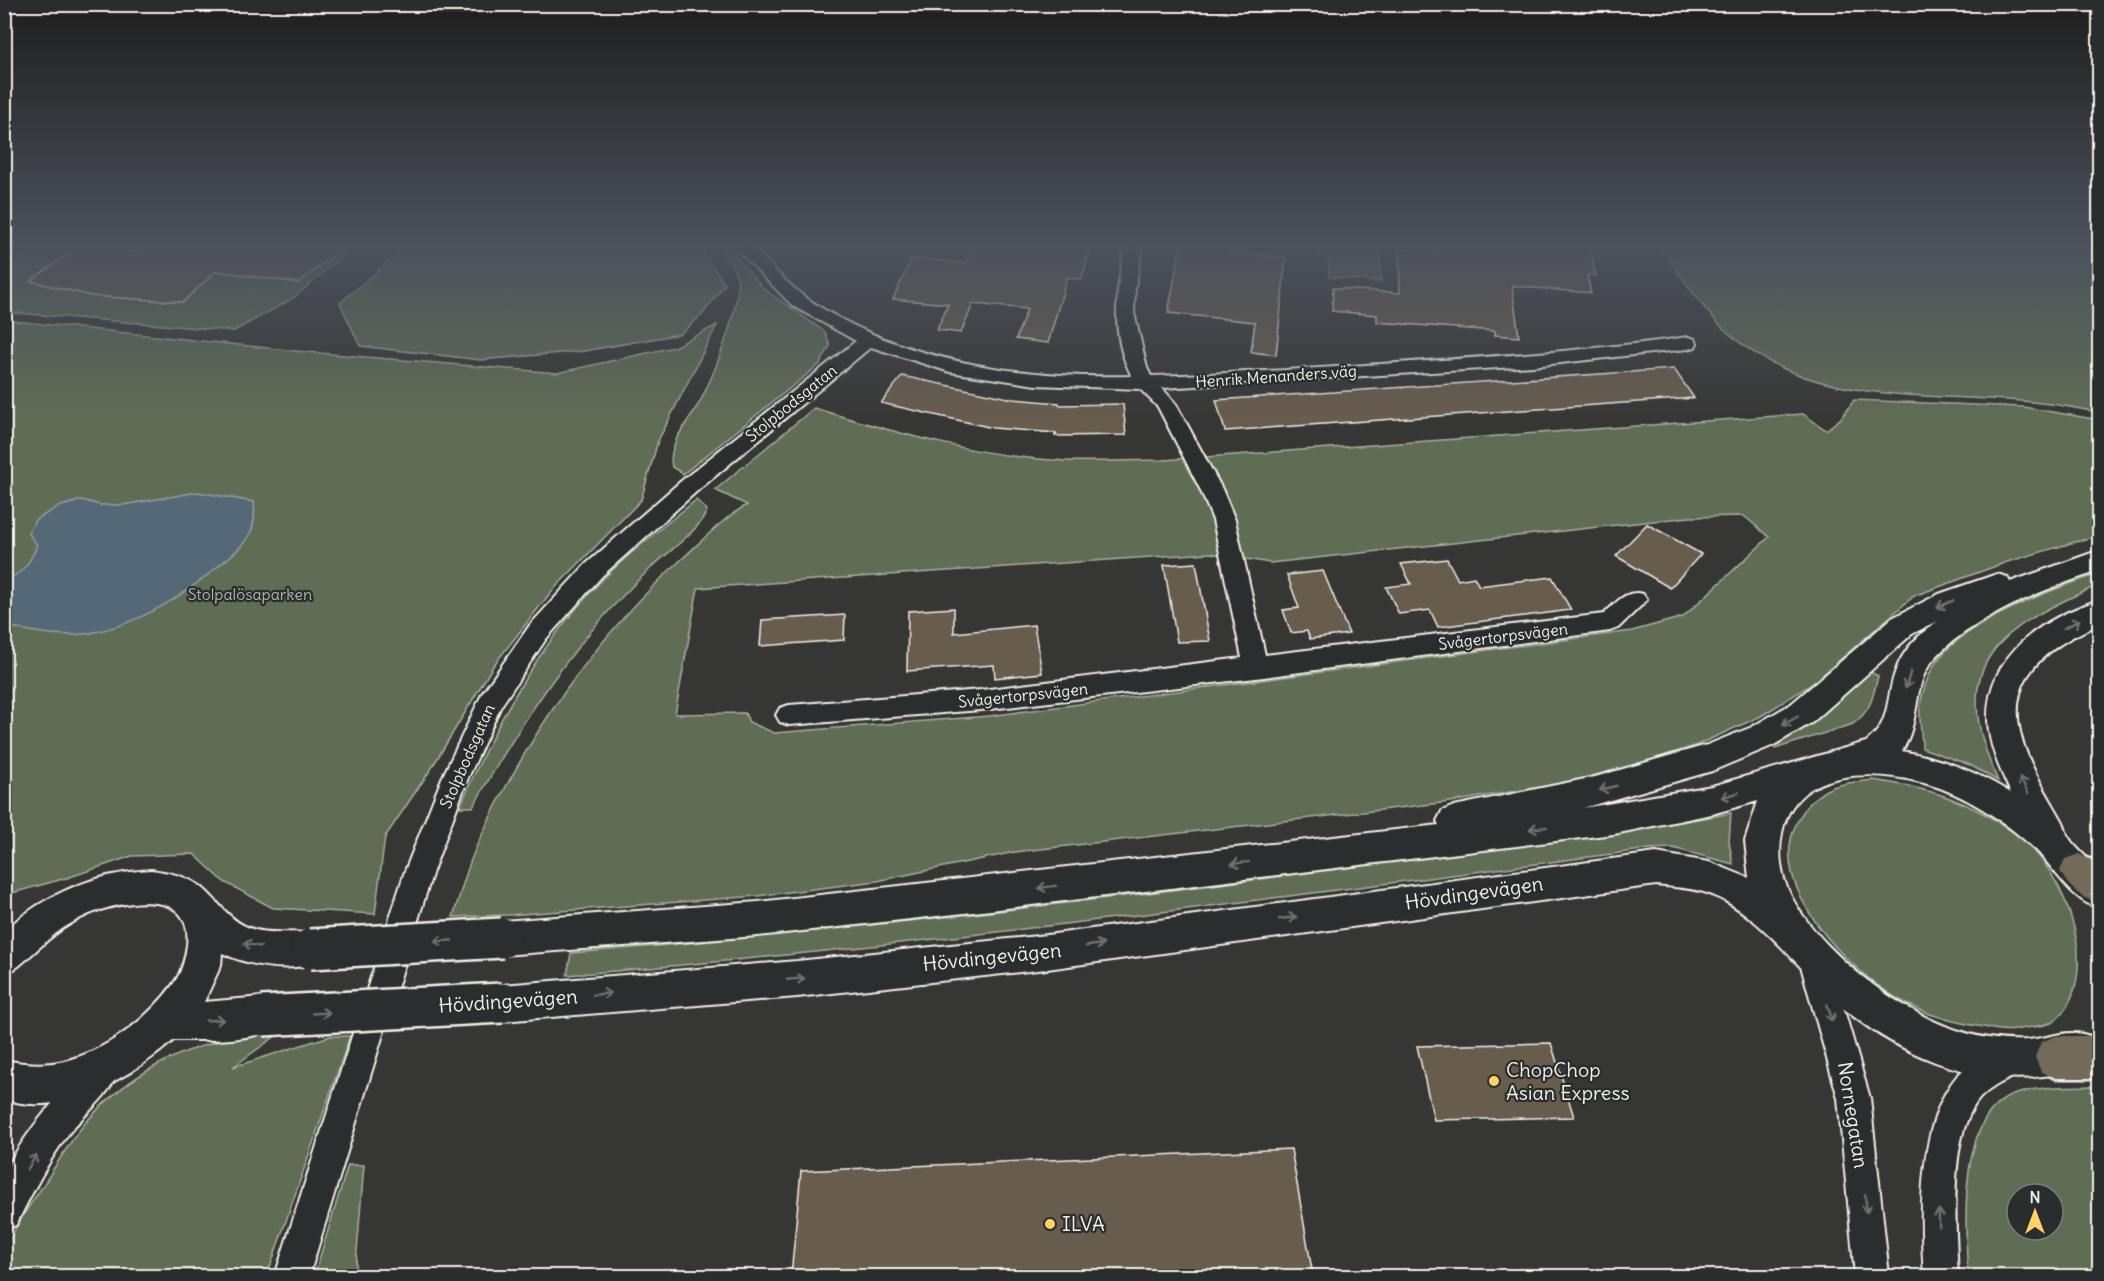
<svg xmlns="http://www.w3.org/2000/svg" width="2104" height="1281" font-family="Delius,sans-serif">
  <rect width="100%" height="100%" fill="#363634"/>
  <filter id="ink" filterUnits="userSpaceOnUse"><feTurbulence type="fractalNoise" baseFrequency=".0167" numOctaves="2"/><feDisplacementMap in="SourceGraphic" scale="12" xChannelSelector="R" yChannelSelector="G"/><feConvolveMatrix kernelMatrix="1 2 1 2 8 2 1 2 1" color-interpolation-filters="sRGB"/></filter>
  <g filter="url(#ink)">
    <path fill="#616d54" stroke="#aaaf9e" stroke-width="1.5" fill-rule="evenodd" d="M41,245H356L292,299L234,331L5,312L4,272Z
      M408,245H697L725,284L702,315L680,334L584,351L481,360L360,346L340,303Z
      M716,245H725L764,289L825,332L830,346L820,364L683,474L672,467C667,445 687,423 698,405C711,382 745,299 736,275C733,263 723,254 716,245Z
      M1315,245H1380L1381,282L1329,277V261L1315,250Z
      M1658,245H2099V413C1977,381 1824,424 1725,330C1699,306 1680,273 1658,245Z
      M5,320L296,351L557,373L674,347L717,325L658,441L641,500L551,592L493,666L431,769L385,837L375,914L273,908L224,882L194,854L132,856L70,877L5,895Z
      M1854,400L2023,407L2099,420V535L2007,562L1914,596L1812,684L1761,716L1695,746L1634,765L1565,783L1450,802L1015,852L877,881L757,896L509,915L453,917C461,892 467,866 478,843C527,736 596,636 684,557C704,539 723,518 747,505L715,490L814,408C896,433 979,457 1066,461C1098,462 1131,460 1163,460L1803,414L1826,430L1841,418ZM1744,516L1769,537L1683,617L1632,631L989,716L774,733L749,722L745,713L675,714L698,588L1210,553L1270,563L1690,517Z
      M696,500L707,510C702,529 665,554 650,569C576,638 522,720 473,807H460C495,723 538,646 602,580C631,551 664,526 696,500Z
      M2099,574V585C1997,629 1945,663 1998,781L1970,765L1922,748C1922,735 1919,720 1920,707C1922,691 1930,668 1941,656C1970,621 2056,587 2099,574Z
      M1868,671L1878,676C1873,697 1871,711 1853,724L1775,749L1769,742Z
      M1873,780C1929,788 1969,800 2016,834C2068,873 2104,976 2055,1021C2045,1027 2027,1027 2015,1030C2005,1032 1994,1029 1984,1027C1954,1023 1924,1014 1898,999C1848,969 1766,888 1796,824C1804,808 1815,794 1833,787C1845,782 1861,782 1873,780Z
      M1731,813L1729,842L1733,864L1673,848L1650,849C1289,896 929,946 567,975L571,953C809,934 1046,907 1283,876C1433,857 1583,841 1731,813Z
      M253,1035H277L233,1067L330,1036H350L267,1276H5C5,1269 3,1260 5,1254C11,1230 29,1206 43,1186C53,1169 64,1152 75,1136C118,1078 184,1043 253,1035Z
      M2099,1086V1276H1968C1965,1230 1957,1115 2013,1095C2039,1085 2072,1087 2099,1086ZM2017,1194H2053V1230H2017Z
      M348,1165H364L355,1276H314Z"/>
    <path fill="#546777" stroke="#949ea4" stroke-width="1.5" d="M198,492L254,502C255,512 255,520 252,529C247,543 233,554 222,563C184,596 141,624 90,633C61,638 33,633 5,625V581C22,573 30,564 37,545L29,534L35,520L58,507L82,500L100,505H123Z"/>
    <path fill="#675c4e" stroke="#f4f1e8" stroke-width="1.5" d="M81,245L144,253L154,245H347L298,283L216,271L183,302L91,296L31,281Z
      M973,245H1091L1082,279L1067,278L1048,343L1016,339L1027,309L973,304L961,333L937,330L948,304L893,299L912,258L965,263Z
      M1181,245H1230L1229,252L1286,257L1276,355L1251,352L1255,322L1168,313Z
      M1437,245H1589L1596,276L1587,275L1591,293L1512,286L1519,337L1495,335V331L1377,322V315L1332,311L1333,288L1400,293L1399,249L1436,253Z
      M1674,369L1694,398L1225,431L1216,400Z
      M902,376L1013,399L1059,403V405L1123,404L1126,435L1055,436L1056,433L993,428L881,403Z
      M1647,524L1701,554L1670,588L1616,556Z
      M1447,559L1458,580L1474,577L1479,586L1552,577L1571,610L1438,627L1430,610L1399,614L1386,587L1411,584L1401,564Z
      M1196,563L1210,641L1177,642L1164,565Z
      M1323,571L1349,634L1310,639L1307,631L1291,633L1283,610L1299,608L1287,575Z
      M954,608V633L1034,625L1042,673L995,678L994,665L907,671L908,611Z
      M845,615L844,640L760,646L762,620Z
      M1551,1043L1574,1117L1434,1120L1417,1046Z
      M1291,1149L1313,1276H791L801,1171Z"/>
    <g fill="none" stroke-linecap="round" stroke-linejoin="round">
      <defs>
        <path id="minor" d="M732,245H750C768,262 786,284 806,298C899,362 1022,379 1132,376C1110,338 1116,285 1126,245H1143L1135,287L1134,313L1147,368L1151,376C1234,374 1315,368 1397,363C1495,356 1591,351 1688,337L1695,339L1697,343L1695,347L1688,349L1533,366L1162,388L1176,404L1222,489L1235,520L1265,655L1604,614C1616,603 1626,589 1643,594L1647,600L1618,628L1610,631L1256,678L981,710L789,725L780,722L776,715L780,708L789,705L981,690L1242,658L1213,520L1200,489L1158,407L1140,389L1036,385L950,372L871,347L696,492L602,576L546,639L501,706L468,778L433,871L309,1276H275L405,871L442,778L482,694L530,625L586,564L680,482L856,341L793,306Z
          M1814,945L1824,949L1829,959L1870,1098L1889,1276H1855L1838,1098L1799,959L1804,949Z
          M2013,1045L2024,1050L2029,1061L2024,1072C2008,1079 1993,1085 1980,1098C1947,1136 1956,1228 1958,1276H1924C1920,1219 1917,1123 1957,1076C1972,1060 1993,1054 2013,1045Z
          M100,1060L111,1065L116,1076C107,1098 84,1114 69,1133C48,1161 32,1193 16,1225L4,1230C4,1214 1,1194 4,1178C10,1150 74,1071 100,1060Z"/>
        <path id="tertiary" d="M2100,550V571C2050,586 1954,624 1927,669C1914,691 1919,724 1902,751C1940,758 1978,772 2011,793C2000,770 1988,744 1988,718C1987,654 2044,617 2100,600V624C2072,636 2043,651 2027,677C1999,724 2041,782 2063,822C2065,827 2066,834 2069,838C2076,849 2090,860 2100,871V904L2093,906C2070,897 2054,868 2036,850C2005,821 1965,794 1924,783C1876,770 1801,767 1784,825C1779,842 1779,861 1784,879C1798,924 1853,973 1892,998C1934,1025 1978,1043 2028,1040C2051,1038 2069,1028 2090,1036L2095,1050L2090,1064C1999,1101 1895,1058 1827,994C1792,961 1756,911 1710,894C1693,888 1674,887 1656,885L1047,969L797,997L502,1021L489,1016L483,1003L489,990L502,985L797,961L1047,935L1656,853L1709,862L1749,878L1745,841L1758,801L1712,814L1614,834L991,910L758,936L502,955L489,950L484,938L489,926L502,921L758,902L1439,825L1437,821L1442,811L1454,806L1595,777L1707,745L1752,727L1791,704L1892,618L1939,594L1997,574L2007,577L2010,582ZM1938,621C1920,633 1903,650 1896,670C1885,698 1892,723 1866,742L1712,786L1583,808L1712,771L1774,745L1813,722L1912,634Z
          M151,870C167,872 186,876 200,886C215,897 226,917 245,926C269,938 298,927 323,937L328,949L323,961C293,973 251,967 222,953L221,965L204,1002L262,997L275,1003L281,1016L275,1029C245,1042 207,1040 174,1040C139,1070 81,1107 32,1104C23,1104 14,1101 4,1100V1060C26,1064 46,1066 68,1060C109,1049 149,1018 174,983C182,972 185,959 187,945C193,894 141,899 107,908C81,915 59,929 40,947C28,957 20,968 4,974V931C45,894 95,873 151,870Z"/>
        <path id="motorway" d="M2079,854L2100,864V904C2082,898 2068,888 2060,871L2065,859Z
          M2056,1036H2100V1078H2056L2041,1072L2035,1057L2041,1042Z"/>
      </defs>
      <use href="#minor" stroke="#f4f1e8" stroke-width="4"/>
      <use href="#tertiary" stroke="#f4f1e8" stroke-width="4"/>
      <use href="#motorway" stroke="#f4f1e8" stroke-width="5"/>
      <use href="#minor" fill="#2a2d2e" fill-rule="evenodd"/>
      <use href="#tertiary" fill="#2a2d2e" fill-rule="evenodd"/>
      <use href="#motorway" fill="#736b5a" fill-rule="evenodd"/>
      <defs>
        <path id="tertiary-bridge" d="M310,949L502,938
          M262,1016L502,1003"/>
      </defs>
      <use href="#tertiary-bridge" stroke="#f4f1e8" stroke-width="44" stroke-linecap="butt"/>
      <use href="#tertiary-bridge" stroke="#2a2d2e" stroke-width="39"/>
    </g>
    <defs><path id="oneway-shaft" d="M-6 0H5M1.5-3L5.5 0L1.5 3" fill="none" stroke-width="1.6" stroke-linecap="round" stroke-linejoin="round" transform="scale(1.5)"/></defs>
    <g stroke="#71726f">
      <use href="#oneway-shaft" transform="translate(1945 604) rotate(156)"/>
      <use href="#oneway-shaft" transform="translate(2072 624) rotate(-27)"/>
      <use href="#oneway-shaft" transform="translate(1908 680) rotate(106)"/>
      <use href="#oneway-shaft" transform="translate(1790 721) rotate(150)"/>
      <use href="#oneway-shaft" transform="translate(2024 785) rotate(-118)"/>
      <use href="#oneway-shaft" transform="translate(1608 788) rotate(165)"/>
      <use href="#oneway-shaft" transform="translate(1730 795) rotate(164)"/>
      <use href="#oneway-shaft" transform="translate(1538 828) rotate(173)"/>
      <use href="#oneway-shaft" transform="translate(1240 863) rotate(173)"/>
      <use href="#oneway-shaft" transform="translate(1047 887) rotate(173)"/>
      <use href="#oneway-shaft" transform="translate(1288 918) rotate(-8)"/>
      <use href="#oneway-shaft" transform="translate(443 941) rotate(177)"/>
      <use href="#oneway-shaft" transform="translate(252 945) rotate(-168)"/>
      <use href="#oneway-shaft" transform="translate(1095 945) rotate(-8)"/>
      <use href="#oneway-shaft" transform="translate(796 979) rotate(-5)"/>
      <use href="#oneway-shaft" transform="translate(602 994) rotate(-5)"/>
      <use href="#oneway-shaft" transform="translate(321 1013) rotate(-3)"/>
      <use href="#oneway-shaft" transform="translate(1830 1013) rotate(72)"/>
      <use href="#oneway-shaft" transform="translate(215 1020) rotate(-3)"/>
      <use href="#oneway-shaft" transform="translate(32 1162) rotate(-58)"/>
      <use href="#oneway-shaft" transform="translate(1866 1204) rotate(85)"/>
      <use href="#oneway-shaft" transform="translate(1939 1218) rotate(-91)"/>
    </g>
  </g>
  <linearGradient id="sky" x2="0" y2="1"><stop stop-color="#1e1e1d"/><stop offset="0.58" stop-color="#4c525c"/><stop offset="1" stop-color="#4c525c" stop-opacity="0"/></linearGradient>
  <rect width="2104" height="424" fill="url(#sky)"/>
  <g fill="#ffd166" stroke="#2a2d2e" stroke-width="2">
    <circle cx="1494" cy="1081" r="6"/>
    <circle cx="1050" cy="1224" r="6"/>
  </g>
  <g text-anchor="middle" stroke-width="4.5" stroke-linejoin="round" paint-order="stroke">
    <g font-size="16" fill="#f4f1e8" stroke="#2a2d2e">
      <text transform="translate(1276 376) rotate(-4)" y="6">Henrik Menanders väg</text>
      <text transform="translate(791 403) rotate(-39)" y="6">Stolpbodsgatan</text>
      <text transform="translate(1503 636) rotate(-7)" y="6">Svågertorpsvägen</text>
      <text transform="translate(1023 695) rotate(-6)" y="6">Svågertorpsvägen</text>
      <text transform="translate(467 756) rotate(-66)" y="6">Stolpbodsgatan</text>
    </g>
    <g font-size="16" fill="#b2b6a5" stroke="#2a2d2e">
      <text x="250" y="600">Stolpalösaparken</text>
    </g>
    <g font-size="20" fill="#f4f1e8" stroke="#2a2d2e">
      <text transform="translate(1474 893) rotate(-8)" y="7">Hövdingevägen</text>
      <text transform="translate(992 957) rotate(-6)" y="7">Hövdingevägen</text>
      <text transform="translate(508 1001) rotate(-4)" y="7">Hövdingevägen</text>
      <text transform="translate(1853 1115) rotate(81)" y="7">Nornegatan</text>
    </g>
    <g font-size="20" fill="#f4f1e8" stroke="#2a2d2e" text-anchor="start">
      <text x="1506" y="1077">ChopChop<tspan x="1506" dy="23">Asian Express</tspan></text>
      <text x="1062" y="1231">ILVA</text>
    </g>
  </g>
  <rect width="2104" height="1281" fill="none" stroke="#2a2d2e" stroke-width="24"/>
  <rect x="12" y="12" width="2080" height="1257" fill="none" stroke="#f4f1e8" stroke-width="2" filter="url(#ink)"/>
  <g transform="translate(2035 1212)"><circle r="28" fill="#2a2d2e" stroke="#7b7b78" stroke-width="1.5"/>
  <path d="M0-4.5L10 22L0 15L-10 22Z" fill="#ffd166"/>
  <text y="-9" font-size="16" font-weight="bold" text-anchor="middle" fill="#f4f1e8">N</text>
  </g>
</svg>
